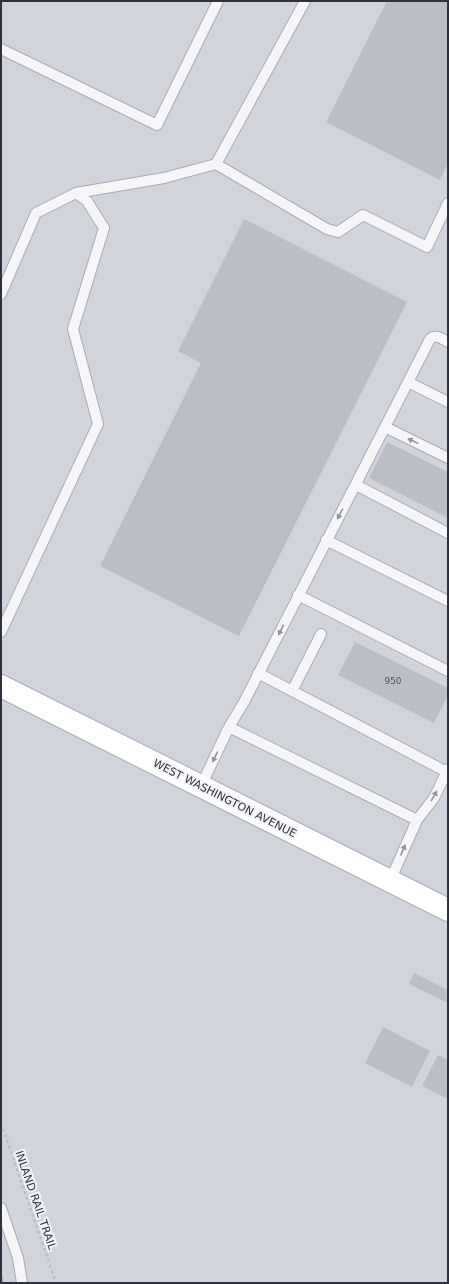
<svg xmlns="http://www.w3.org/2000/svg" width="449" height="1284" font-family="'DejaVu Sans',sans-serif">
  <rect width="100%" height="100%" fill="#e3e5ea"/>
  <path fill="#d2d4db" d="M1,1H448V1283H1Z"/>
  <path fill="#bbbec6" d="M387,1H448V163L440,180L326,122Z
    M244,219L407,302L239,636L100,566L201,363L178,351Z
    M387,442L448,472V518L369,478Z
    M355,642L448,688V695L434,723L338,675Z
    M414,973L448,990V1003L409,984Z
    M383,1027L430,1051L412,1087L365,1063Z
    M438,1055L448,1060V1099L422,1086Z
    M1,1272L5,1283H1Z"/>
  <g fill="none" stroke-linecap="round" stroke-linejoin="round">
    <defs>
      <path id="lane" d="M1,49L157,125L218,1
        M216,164L327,229L338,232L363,215L427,247L448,203
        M76,193L164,178L216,164L305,1
        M1,294L36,213L76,193L87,201L104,228L73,329L98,424L1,632
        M408,382L448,402
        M385,427L430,339C436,334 441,338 448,342
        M356,485L448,533
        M326,540L448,601
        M298,595L448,671
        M258,673L447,772
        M292,691L321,634
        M229,727L417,820
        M201,786L229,727L244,702L385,427L448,458
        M390,881L417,820L434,798L448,769
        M1,1208L18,1258L22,1283"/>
      <path id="secondary" d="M1,686L448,910"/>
    </defs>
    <use href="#lane" stroke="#a9acb4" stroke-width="12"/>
    <use href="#secondary" stroke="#a9acb4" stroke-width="24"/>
    <path stroke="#bebfc4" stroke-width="2.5" stroke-dasharray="3 3" stroke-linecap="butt" d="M1,1123L56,1283"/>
    <use href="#lane" stroke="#f6f6f8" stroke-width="10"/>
    <use href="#secondary" stroke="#fff" stroke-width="22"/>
  </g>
  <defs><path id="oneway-solid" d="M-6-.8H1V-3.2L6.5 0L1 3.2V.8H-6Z"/></defs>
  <g fill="#92949c">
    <use href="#oneway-solid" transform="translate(413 441) rotate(-154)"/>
    <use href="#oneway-solid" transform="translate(340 514) rotate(118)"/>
    <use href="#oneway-solid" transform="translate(281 630) rotate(117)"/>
    <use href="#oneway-solid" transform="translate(215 757) rotate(116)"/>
    <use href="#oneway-solid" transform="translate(434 796) rotate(-60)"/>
    <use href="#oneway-solid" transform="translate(403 850) rotate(-66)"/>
  </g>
  <g text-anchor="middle" stroke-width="4" stroke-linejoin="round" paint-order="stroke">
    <g font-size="9" fill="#505562">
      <text x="393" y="684">950</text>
    </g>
    <g font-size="11" fill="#2d3240" stroke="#f3f4f7">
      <text transform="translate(225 798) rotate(27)" y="4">WEST WASHINGTON AVENUE</text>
      <text transform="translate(36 1200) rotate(71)" y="4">INLAND RAIL TRAIL</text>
    </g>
  </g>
  <rect width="449" height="1284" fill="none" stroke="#2d3240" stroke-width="4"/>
</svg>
